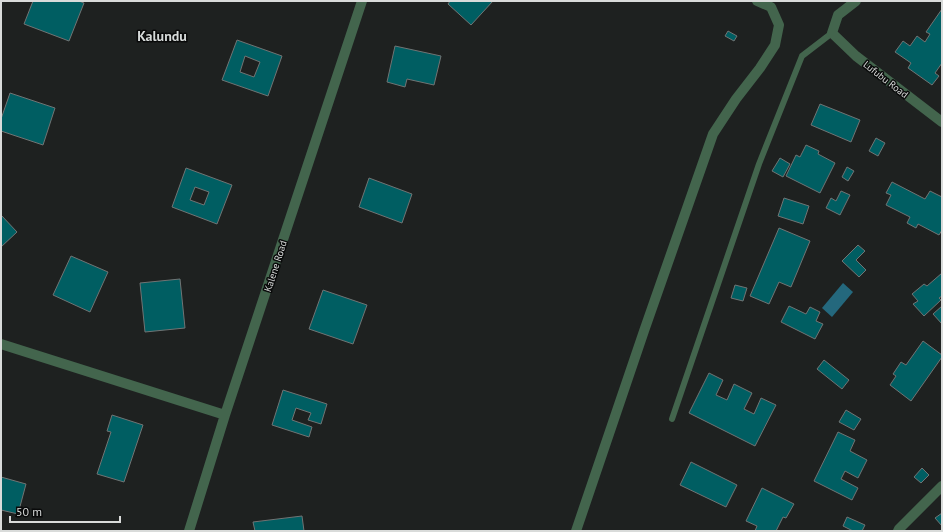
<svg xmlns="http://www.w3.org/2000/svg" width="943" height="532" font-family="'PT Sans',sans-serif">
  <rect width="100%" height="100%" fill="#1e2120"/>
  <path fill="#24687d" d="M843,283L853,292L832,317L822,308Z"/>
  <path fill="#005e62" stroke="#707474" fill-rule="evenodd" d="M33,1H79L84,3L69,41L24,24Z
    M450,1H493L471,25L448,4Z
    M942,9V63L935,73L939,76L932,85L908,68L911,63L895,52L903,41L910,46L917,36L925,42L930,34L926,32Z
    M728,31L737,36L734,41L725,36Z
    M237,40L282,56L268,96L222,80ZM245,56L260,62L254,77L240,72Z
    M395,46L441,56L434,85L407,79L405,87L387,82Z
    M10,93L55,108L43,145L1,131V119Z
    M820,104L860,120L851,142L811,125Z
    M876,138L885,143L878,156L869,151Z
    M806,145L819,151L818,154L835,163L820,193L786,176L796,155L800,157Z
    M780,158L790,164L783,177L772,171Z
    M847,167L854,171L848,181L842,177Z
    M186,168L232,185L217,224L172,207ZM195,187L209,192L204,205L190,200Z
    M369,178L412,194L402,223L359,207Z
    M892,182L925,199L930,191L942,197V230L939,235L918,224L916,228L907,223L910,217L886,205L891,195L886,193Z
    M841,191L850,195L840,215L826,208L831,198L836,201Z
    M784,198L809,206L803,224L778,216Z
    M1,215L17,232L1,247Z
    M779,228L810,241L791,287L779,282L769,304L750,296Z
    M858,245L865,251L856,260L866,270L859,277L842,261Z
    M71,256L108,272L90,312L53,295Z
    M942,273V296L939,298L941,300L924,316L913,304L918,301L912,294L924,284L927,286Z
    M180,279L185,328L145,332L140,283Z
    M735,285L747,288L743,301L731,298Z
    M323,290L367,305L353,344L309,329Z
    M789,306L806,314L810,307L820,312L816,321L823,324L815,339L781,322Z
    M942,306V324L933,314Z
    M923,341L942,355V357L911,401L890,385L896,376L893,374L901,362L906,365Z
    M824,360L849,380L842,389L817,369Z
    M709,373L723,380L716,395L727,400L734,384L752,393L744,409L754,414L761,398L776,405L755,446L689,413Z
    M283,390L327,404L321,424L308,420L311,413L296,408L292,420L312,427L309,437L272,425Z
    M846,410L861,419L854,430L839,422Z
    M112,415L143,425L124,482L97,474L111,432L107,431Z
    M838,432L855,440L850,451L867,460L858,478L845,471L841,479L858,488L852,500L814,481Z
    M691,462L737,485L726,507L680,485Z
    M922,468L929,475L921,483L914,477Z
    M1,477L26,484L18,514L1,510Z
    M762,488L794,504L786,518L783,517L776,531H755L757,526L746,521Z
    M942,513V526L935,518Z
    M302,516L304,531H255L253,522Z
    M847,517L865,525L862,531H853L843,526Z"/>
  <g fill="none" stroke-linecap="round" stroke-linejoin="round">
    <path stroke="#43654d" stroke-width="6" d="M672,419L759,164L802,56L832,33"/>
    <path stroke="#43654d" stroke-width="10" d="M856,1L838,15L832,33L856,56L942,122
      M1,344L225,415
      M189,531L225,415L362,1
      M576,531L644,331L713,134L736,99L760,68L775,45L779,25L771,7L757,1
      M898,531L899,529L942,486"/>
  </g>
  <g text-anchor="middle" stroke-width="3" stroke-linejoin="round" paint-order="stroke">
    <g font-size="10" fill="#d9dbda" stroke="#090a0a">
      <text transform="translate(886 79) rotate(38)" y="4">Lufubu Road</text>
      <text transform="translate(275 266) rotate(-72)" y="4">Kalene Road</text>
    </g>
    <g font-size="14" font-weight="bold" fill="#d6dad9" stroke="#090a0a">
      <text x="162" y="41">Kalundu</text>
    </g>
  </g>
  <rect width="943" height="532" fill="none" stroke="#d9dbda" stroke-width="4"/>
  <path d="M10 516v6h110v-6" fill="none" stroke="#d9dbda" stroke-width="2"/>
  <text x="16" y="516" font-size="12" fill="#d9dbda" stroke="#090a0a" stroke-width="3" paint-order="stroke">50 m</text>
</svg>
